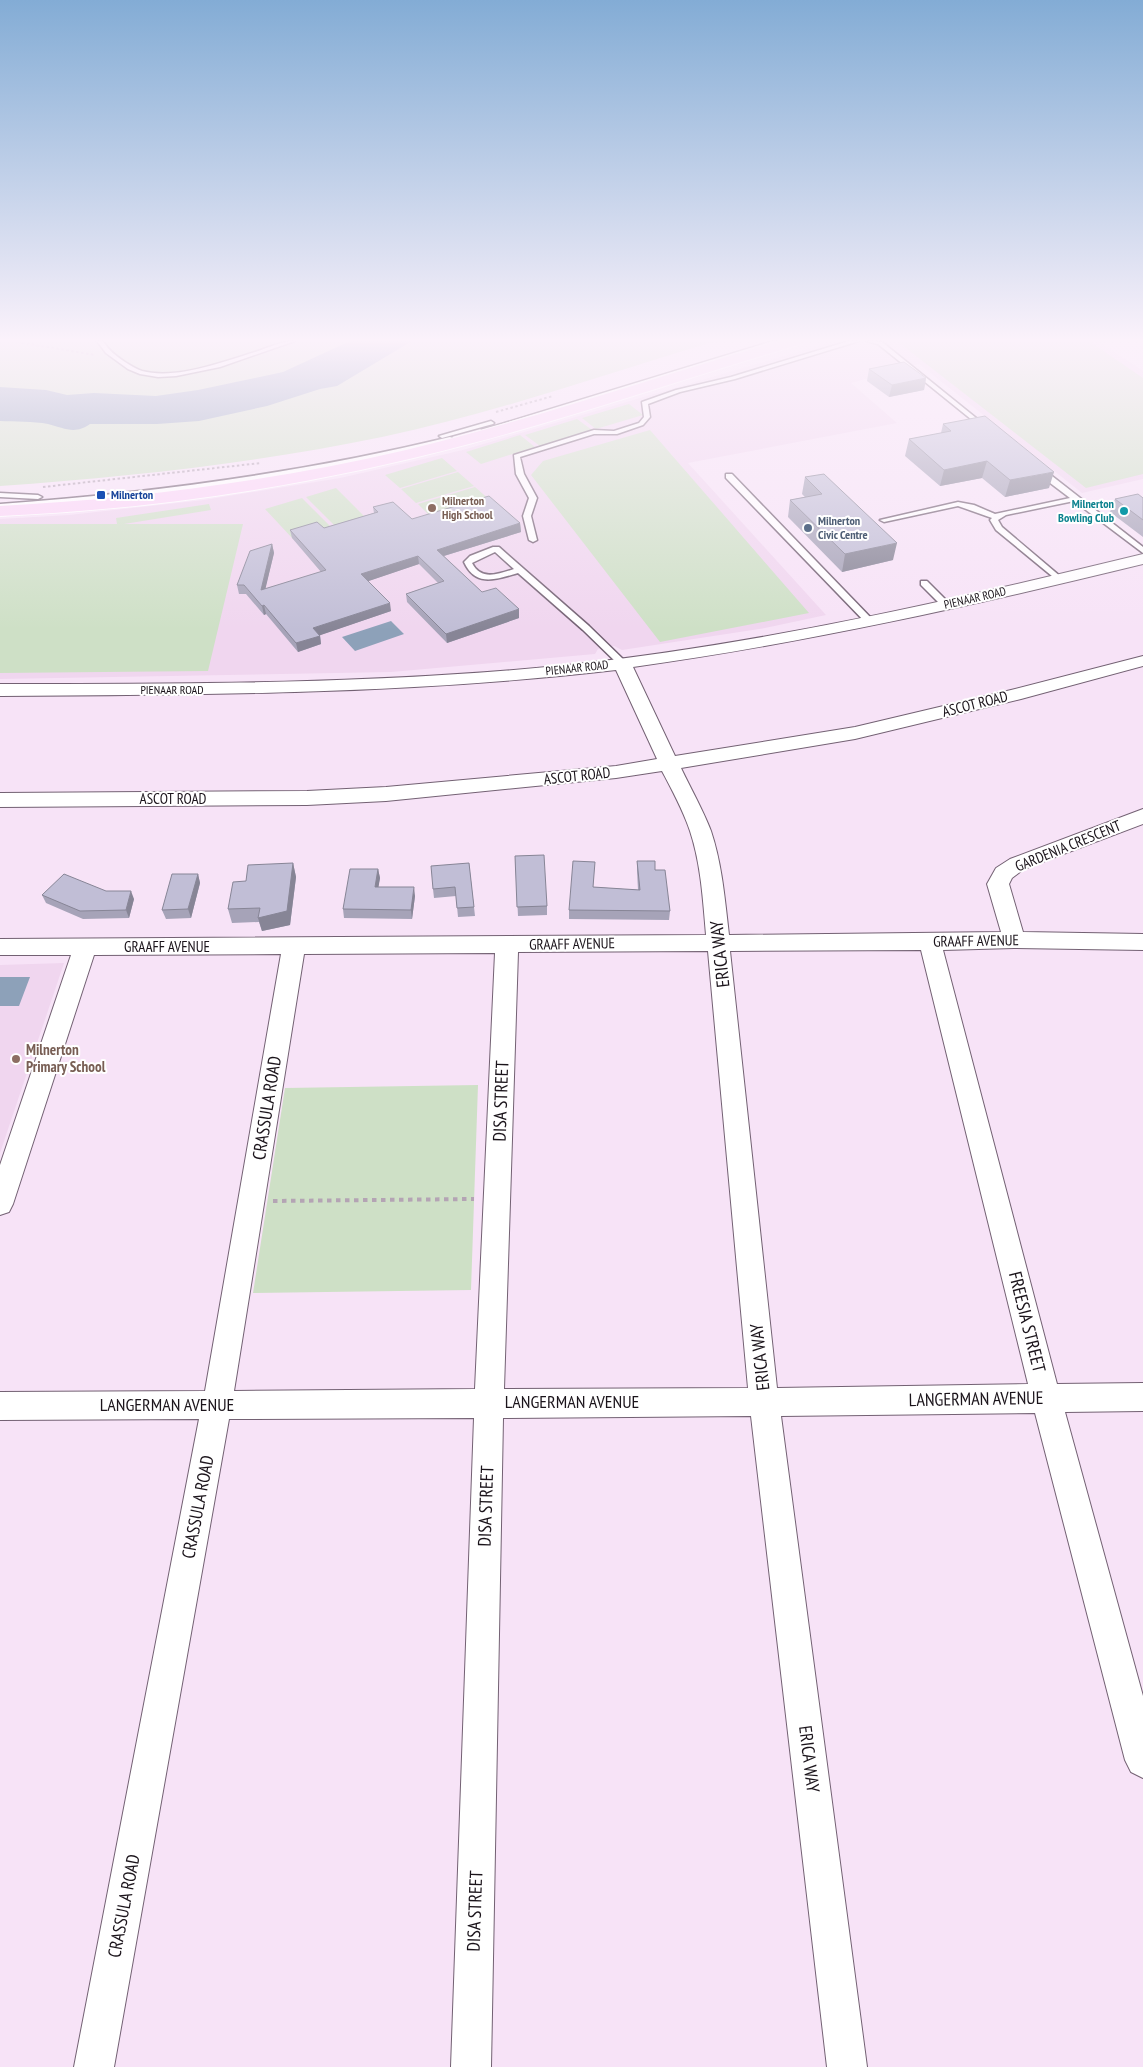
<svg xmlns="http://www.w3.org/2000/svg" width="1143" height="2067" font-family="'PT Sans Narrow',sans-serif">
  <rect width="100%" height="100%" fill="#f7e3f7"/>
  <path fill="#f0d6ef" d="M835,341H1098L1143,371V479L1082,493L919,364L851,383L897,423L688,463L826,615L765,628L622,650L614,646L606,647L598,649L595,654L391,672L0,679V519L69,515L204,500L340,478L463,450Z
    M64,963L0,1153V965Z"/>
  <path fill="#cee0c6" d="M0,341H716C606,374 495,413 382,437C256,463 128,477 0,486Z
    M908,341H1089L1143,378V474L1086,488L898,342Z
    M629,404L643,415L596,429L582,418Z
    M577,419L592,430L540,446L525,435Z
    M650,430L809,613L660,642L531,475L543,461Z
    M520,435L535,447L481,464L466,452Z
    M442,458L457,471L400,488L385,475Z
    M458,472L474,486L416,503L401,489Z
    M475,487L491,501L433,519L418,504Z
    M336,488L365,517L335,526L306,497Z
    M302,498L331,527L293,539L265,509Z
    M209,504L211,510L124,524H243L208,671L0,673V524H117L116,518Z
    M478,1085L471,1290L253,1293L285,1088Z"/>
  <path fill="#8da1b9" d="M350,341H412L337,386L320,389L267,406L199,421L157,424H90C75,435 64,428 48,424C33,421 15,422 0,421V387L46,390L67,395L94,393L156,396L198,390L283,372Z
    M391,621L404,634L355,651L342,637Z
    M0,977H30L19,1006H0Z"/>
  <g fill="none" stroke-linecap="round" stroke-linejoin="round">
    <defs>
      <path id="lane" d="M97,341H103C108,350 116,356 125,362C130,365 136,369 142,371C175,380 223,362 255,352C268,348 281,341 295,341L220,367L176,376L158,377L140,374L128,369L106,353Z
        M773,341H783L487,431L482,430Z
        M849,341H859L735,379L680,392L648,404L650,417L643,425L617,434H594L520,457L524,474L537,498L531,516L537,540L533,542L529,540L523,516L529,498L516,474L514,455L594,430L614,431L639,423L644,417L642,402L676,390L731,377Z
        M866,341L882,342L986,426V428H982L878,344Z
        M491,421L494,423L493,424L442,438L439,436Z
        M450,437L452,438V440C303,477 153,497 0,508V504C152,493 302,473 450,437Z
        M1037,469H1043L1143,547V553L1074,501L1006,515L998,520L1002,527L1061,577V581H1058L996,530L990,520L992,518L958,506L884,522L880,520L958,502L974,505L995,514L1070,498L1037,473Z
        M726,474H732L873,620V624H867L726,478Z
        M0,493L38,495L42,497L38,499L0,497Z
        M493,547H499L589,626L625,661V665H619L583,630L518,573C497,579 476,588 464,562L470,556ZM495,552L514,569C498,574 481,581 472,563Z
        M921,581H927L949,603V607H943L921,585Z"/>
      <path id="street" d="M1143,554V564C975,605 805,643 633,667L675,756L855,727L1011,690L1143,656V666L1021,699L855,739L681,768C691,789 703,810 711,831C722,864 725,900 729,935L1001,932L987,884L996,868L1010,859L1143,809V824L1024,869L1012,878L1009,884L1023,932L1143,934V950L1014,948L943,950L1057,1384L1143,1383V1411L1065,1412L1143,1696V1778L1131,1772L1125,1760L1035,1413L781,1416L867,2067H827L751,1416L503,1418L491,2067H451L474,1418L229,1419L114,2067H74L199,1419L0,1420V1392L205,1391L281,954L94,955L13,1204L9,1212L0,1215V1165L71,955H0V939L706,935C703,900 701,864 690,831C683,810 672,790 662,771L616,778L386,801L307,805L0,807V793L307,791L386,787L616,766L657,759L616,670C411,694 206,695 0,696V684C189,684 379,684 568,665C762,644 954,600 1143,554ZM921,950L1028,1384L777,1388L730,951ZM708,951L748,1388L504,1389L518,952ZM495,953L475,1389L234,1391L304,954Z"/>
      <path id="primary" d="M780,341H804L802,344C691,376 581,415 469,444C315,485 159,509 0,516V506C137,499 272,481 406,450C532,420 655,377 780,341Z"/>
    </defs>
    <use href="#lane" stroke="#736173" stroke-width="3"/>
    <use href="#street" stroke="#736173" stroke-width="2"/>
    <use href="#primary" stroke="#fff" stroke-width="2"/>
    <path stroke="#b4a4b4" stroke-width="2" stroke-dasharray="2.5 2.5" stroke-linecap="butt" d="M12,341L95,355
      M496,412L553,396
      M43,487L261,463"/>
    <path stroke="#b4a4b4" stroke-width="4" stroke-dasharray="4.5 4.5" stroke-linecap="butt" d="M273,1201L474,1199"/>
    <use href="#lane" fill="#fff" fill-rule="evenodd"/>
    <use href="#street" fill="#fff" fill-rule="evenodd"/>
    <use href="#primary" fill="#fbd6f7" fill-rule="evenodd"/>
  </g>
  <path fill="#a6a3b8" d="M869,369L926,378L924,390L889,397L867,381Z
    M943,424L1049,488L1005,497L982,478L940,486L905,456L909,439L941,433Z
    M805,477L893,560L842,572L788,517L790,500L805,497L802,494Z
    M1143,498V537L1110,512L1115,499Z
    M373,507L412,519L520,523L521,532L444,556L482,592L519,609V618L447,643L407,602L406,594L438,583L419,564L368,581L391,611L320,635L321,644L298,652L266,614L264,615L246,594H239L237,585L272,544L274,553L265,589L321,572L292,538L290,530L324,528L374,513Z
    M515,856L547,906V915L518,916Z
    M637,861L655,870L670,911L669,920L569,919V910L594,871L593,887L638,890L637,870Z
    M293,863L296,877L290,925L262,931L259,922L232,923L228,909L246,881Z
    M469,863L475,916L458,917L456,896L434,898L433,889Z
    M378,869L380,878L378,887L415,896L412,919L344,918L343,909Z
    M198,874L200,883L191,918L166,919L162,910Z
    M106,891L134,899L129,918L83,919L46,903L42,895Z"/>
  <path fill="#878596" d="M926,378L924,390L889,397L892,385Z
    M987,461L982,478L940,486L944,470Z
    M1054,472L1049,488L1005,497L1010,480Z
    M520,523L521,532L437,558V550Z
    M897,543L893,560L842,572L845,554Z
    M272,544L274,553L263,599L261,590Z
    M418,556L419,564L363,583L361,574Z
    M390,603L391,611L315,637L313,628Z
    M264,605L266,614L264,615L262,606Z
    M519,609V618L447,643L446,634Z
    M320,636L321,644L298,652L296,643Z
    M293,863L296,877L290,925L262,931L258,918Z
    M378,869L380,878L377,896L375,887Z
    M198,874L200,883L191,918L188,909Z
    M414,887L415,896L412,919L411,910Z
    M131,891L134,899L129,918L126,910Z"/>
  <path fill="#c1bed6" stroke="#878596" d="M904,362L926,378L892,385L869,369Z
    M985,416L1054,472L1010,480L987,461L944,470L909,439L951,431L943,424Z
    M824,474L897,543L845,554L790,500L822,494L805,477Z
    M1138,494L1143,498V520L1115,499Z
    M489,496L520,523L437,550L482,592L496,588L519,609L446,634L406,594L444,581L418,556L361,574L390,603L313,628L320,636L296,643L264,605L262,606L244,585H237L250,551L272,544L261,590L326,570L290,530L317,522L324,528L378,512L373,507L393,502L412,519Z
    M544,855L547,906L517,907L515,856Z
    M573,861L595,862L593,887L640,890L637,861H655V870H665L670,911L569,910Z
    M293,863L287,911L258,918L260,908L228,909L233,882L246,881L248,865Z
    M469,863L474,907L457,908L455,887L433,889L431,866Z
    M350,869H378L375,887H414L411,910L343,909Z
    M64,874L106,891H131L126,910L80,911L42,895Z
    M172,874H198L188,909L162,910Z"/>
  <linearGradient id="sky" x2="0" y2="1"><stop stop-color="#83acd5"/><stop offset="0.54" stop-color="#fbf2fb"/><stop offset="1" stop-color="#fbf2fb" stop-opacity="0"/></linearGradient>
  <rect width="1143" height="630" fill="url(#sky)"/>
  <rect fill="#1a4fb4" stroke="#fff" stroke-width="2" x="96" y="490" width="10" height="10" rx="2.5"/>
  <g fill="#8d6e63" stroke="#fff" stroke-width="2">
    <circle cx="432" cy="508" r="5"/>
    <circle cx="16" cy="1059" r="5"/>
  </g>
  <circle fill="#0f9aa8" stroke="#fff" stroke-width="2" cx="1124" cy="511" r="5"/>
  <circle fill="#5c6f8a" stroke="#fff" stroke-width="2" cx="808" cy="528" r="5"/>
  <g text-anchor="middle" stroke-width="4" stroke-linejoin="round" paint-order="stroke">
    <g font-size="12" font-weight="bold" fill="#164399" stroke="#fff" text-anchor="start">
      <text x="111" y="499">Milnerton</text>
    </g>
    <g font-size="12" font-weight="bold" fill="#785e54" stroke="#fff" text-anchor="start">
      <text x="442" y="505">Milnerton<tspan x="442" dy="14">High School</tspan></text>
    </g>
    <g font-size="12" font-weight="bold" fill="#0d838f" stroke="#fff" text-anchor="end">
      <text x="1114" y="508">Milnerton<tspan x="1114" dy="14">Bowling Club</tspan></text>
    </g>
    <g font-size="12" font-weight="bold" fill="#4e5e75" stroke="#fff" text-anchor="start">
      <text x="818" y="525">Milnerton<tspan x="818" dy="14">Civic Centre</tspan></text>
    </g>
    <g font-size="12" fill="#1b141b" stroke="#fff">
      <text transform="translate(975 598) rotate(-13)" y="4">PIENAAR ROAD</text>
      <text transform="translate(577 668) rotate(-6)" y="4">PIENAAR ROAD</text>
      <text x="172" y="694">PIENAAR ROAD</text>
    </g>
    <g font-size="15" fill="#1b141b" stroke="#fff">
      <text transform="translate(975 704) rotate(-14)" y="5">ASCOT ROAD</text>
      <text transform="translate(577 776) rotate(-6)" y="5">ASCOT ROAD</text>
      <text x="173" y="804">ASCOT ROAD</text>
      <text transform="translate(1068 846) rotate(-22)" y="5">GARDENIA CRESCENT</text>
      <text transform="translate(976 941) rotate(-1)" y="5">GRAAFF AVENUE</text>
      <text transform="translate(572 944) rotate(-1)" y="5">GRAAFF AVENUE</text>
      <text x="167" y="952">GRAAFF AVENUE</text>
    </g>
    <g font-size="15" font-weight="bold" fill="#785e54" stroke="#fff" text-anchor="start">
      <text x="26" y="1055">Milnerton<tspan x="26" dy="17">Primary School</tspan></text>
    </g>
    <g font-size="18" fill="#1b141b" stroke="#fff">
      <text transform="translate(720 954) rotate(-96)" y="6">ERICA WAY</text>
      <text transform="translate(501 1101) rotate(-88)" y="6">DISA STREET</text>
      <text transform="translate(267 1108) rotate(-81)" y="6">CRASSULA ROAD</text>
      <text transform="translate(1027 1322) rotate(76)" y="6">FREESIA STREET</text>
      <text transform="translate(760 1357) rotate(-96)" y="6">ERICA WAY</text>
      <text transform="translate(976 1399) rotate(-1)" y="6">LANGERMAN AVENUE</text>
      <text x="572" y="1408">LANGERMAN AVENUE</text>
      <text x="167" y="1411">LANGERMAN AVENUE</text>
      <text transform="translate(486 1506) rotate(-88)" y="6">DISA STREET</text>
      <text transform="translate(198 1507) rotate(-79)" y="6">CRASSULA ROAD</text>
      <text transform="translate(809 1759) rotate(83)" y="6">ERICA WAY</text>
      <text transform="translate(124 1906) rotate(-79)" y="6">CRASSULA ROAD</text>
      <text transform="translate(475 1911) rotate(-88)" y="6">DISA STREET</text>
    </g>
  </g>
</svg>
